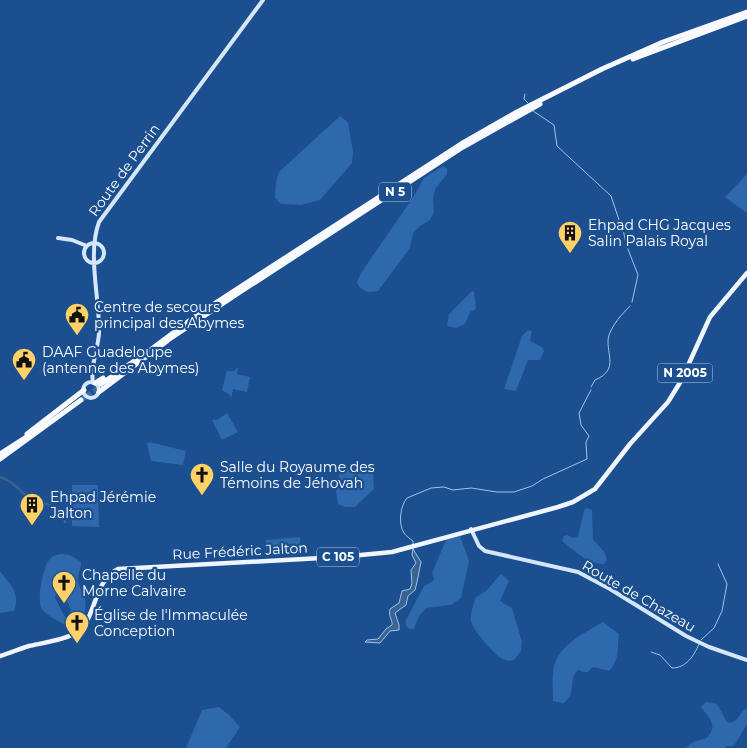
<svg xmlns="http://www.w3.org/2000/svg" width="747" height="748" font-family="Montserrat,sans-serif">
  <rect width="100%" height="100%" fill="#1b4f8f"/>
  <path fill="#2e69ad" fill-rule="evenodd" d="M340,116L348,122L349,129L353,151L352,163L320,200L301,205L281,204L275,198L276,181L279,172Z
    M443,166L447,169V174L435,189L433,200L434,212L430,220L420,226L413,233L410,248L378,291L367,292L359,287L357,282L361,273L414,196L424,178Z
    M747,174V213L725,197Z
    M472,291L474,292L476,309L470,312L465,324L456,328L447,326L449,314Z
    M528,330L532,331L530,341L542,347L544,351L540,360H528L516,391L504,389L522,336Z
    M238,367L237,374L250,377L247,392L233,389L231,399L230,395L222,390L227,371H234Z
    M227,413L238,432L222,440L212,420H217Z
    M149,442L186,451L183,465L151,461L147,444Z
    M359,467L372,468L373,472L374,489L355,507H345L338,504L336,490L340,472L346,468Z
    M72,485H98L99,527L72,526Z
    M586,508L592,510L593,539L605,553L607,560L604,564C587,564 575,551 562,541L564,536L567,535L574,538L578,536L584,511Z
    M460,536L469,561L461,598L451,605L426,608L419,616L414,629C408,630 405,626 406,620L424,586L433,581L434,578L432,573L446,540Z
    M300,537L301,554L267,556L266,540Z
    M63,554L70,555L81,562C81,569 78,574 78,581C79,588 84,593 85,599C87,610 83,626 74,631C65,623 50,619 42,609C36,601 43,568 49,560C53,555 58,554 63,554ZM60,586L71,610L68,617H65L55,598L57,587Z
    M0,571C10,585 21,593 14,611L0,613Z
    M501,574L509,581L500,601L512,608L522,642L521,651L514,660C510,661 506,661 503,659C495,656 472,629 471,621C470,613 474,605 475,598L486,591Z
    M603,622L619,634C617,647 620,660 609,671L593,667L588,672H583L579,670C567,676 578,694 563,703L553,701C553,692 552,682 553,673C554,647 583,634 603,622Z
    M706,702L717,704L727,722C738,725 739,712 747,708V725C741,732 739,740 733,746H727L724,748H686C692,742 695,741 703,739C706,739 708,737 709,735C718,724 707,716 701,707Z
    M219,707L229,715L240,727L226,748H186L202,710Z"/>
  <path fill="#3c6290" stroke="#9cc4f0" d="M413,549L421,562L417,582L415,590L408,596L406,605L395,613L399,625V630L390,631L380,643L365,642L367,640L378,639L386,629L392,625C393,620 388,617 390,609L399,603L402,591L410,589L412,583L411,570L416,563L412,555Z"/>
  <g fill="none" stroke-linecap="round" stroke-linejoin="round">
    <path stroke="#9cc4f0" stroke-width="1" d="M525,94L524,99L528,103
      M533,111L554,125L557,146L611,196L619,220
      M620,222L623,229L626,244L638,275L632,302
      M591,387L595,380C621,369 604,352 609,335C613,324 622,314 630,306
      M413,549V541C410,539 406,536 404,533C398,524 400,506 407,498L431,488L444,487L453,490L471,488L497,492H514L532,486L543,479L587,459L586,442L589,436L581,425L579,413L591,390
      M701,640L714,628L722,611L727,584L718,564
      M651,652L660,655L672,668C686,668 694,656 699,644"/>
    <path stroke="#3c6290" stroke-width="2.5" d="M0,477C18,483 19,493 33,500C39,503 46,503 52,506
      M55,508L62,510L65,522"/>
    <path stroke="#3d69a0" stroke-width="5" stroke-dasharray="5 2.5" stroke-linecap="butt" d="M81,400L102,385"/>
    <path stroke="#d6e6fa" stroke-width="4" d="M58,238L72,240L87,246
      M84 253a10 10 0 1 1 20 0a10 10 0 1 1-20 0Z
      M83 390a8 8 0 1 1 16 0a8 8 0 1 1-16 0Z
      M93,383C90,366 98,350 99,333C100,299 87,255 99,222L263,0
      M471,529L479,546L485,551L578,572L610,589L686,636L709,647L747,660"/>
    <path stroke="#f0f6ff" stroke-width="4.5" d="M0,656C10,653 19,649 29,646C42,643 71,639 80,630C97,613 94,581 118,569L340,557L392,552L558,507L573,502L595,489L630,444L668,402L681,381L710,317L747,273"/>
    <path stroke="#f8faff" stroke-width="5" d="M633,59L747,16
      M165,342L240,292L463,147L540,104
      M95,383L103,378
      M101,384L153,348L197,315L461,144L517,112L602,69L663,42L747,12
      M99,392L167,341
      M27,434L84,390
      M0,454L31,434
      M0,459L81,400"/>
  </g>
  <defs>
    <symbol id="building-pin" viewBox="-11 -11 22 30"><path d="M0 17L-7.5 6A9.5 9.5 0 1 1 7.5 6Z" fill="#ffd166" stroke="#1b4f8f"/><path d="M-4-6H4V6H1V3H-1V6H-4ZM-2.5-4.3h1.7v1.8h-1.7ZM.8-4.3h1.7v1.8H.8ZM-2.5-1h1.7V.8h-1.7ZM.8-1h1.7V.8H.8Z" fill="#111"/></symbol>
    <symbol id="civic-pin" viewBox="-11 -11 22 30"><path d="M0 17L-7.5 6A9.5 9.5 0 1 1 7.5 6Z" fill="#ffd166" stroke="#1b4f8f"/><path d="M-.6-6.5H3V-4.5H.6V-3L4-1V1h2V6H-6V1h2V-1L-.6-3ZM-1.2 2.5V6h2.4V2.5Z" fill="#111"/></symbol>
    <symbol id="church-pin" viewBox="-11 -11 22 30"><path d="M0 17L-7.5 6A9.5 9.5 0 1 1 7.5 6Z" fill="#ffd166" stroke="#1b4f8f"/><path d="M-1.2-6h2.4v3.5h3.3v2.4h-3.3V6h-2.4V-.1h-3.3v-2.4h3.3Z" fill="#111"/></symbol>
  </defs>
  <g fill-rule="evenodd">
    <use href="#building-pin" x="556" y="219" width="28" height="38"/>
    <use href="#civic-pin" x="63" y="301" width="28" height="38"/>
    <use href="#civic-pin" x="10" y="346" width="28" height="38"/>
    <use href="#church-pin" x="188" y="461" width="28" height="38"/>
    <use href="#building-pin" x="18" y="491" width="28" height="38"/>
    <use href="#church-pin" x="50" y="569" width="28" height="38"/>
    <use href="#church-pin" x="63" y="609" width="28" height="38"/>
  </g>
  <g text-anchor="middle" stroke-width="4.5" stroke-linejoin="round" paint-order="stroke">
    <g fill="#1b4f8f" stroke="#bbcadd" stroke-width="1">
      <rect x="379" y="182.5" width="32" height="19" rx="4"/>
      <rect x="657.5" y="363.5" width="55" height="19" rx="4"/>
      <rect x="317" y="547.5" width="42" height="19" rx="4"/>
    </g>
    <g font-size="12" font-weight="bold" fill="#fff">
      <text x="395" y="196">N 5</text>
      <text x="685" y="377">N 2005</text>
      <text x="338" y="561">C 105</text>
    </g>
    <g font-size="14" fill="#fff" stroke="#1b4f8f">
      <text transform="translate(124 170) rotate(-54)" y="5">Route de Perrin</text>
      <text transform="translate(240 551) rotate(-3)" y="5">Rue Frédéric Jalton</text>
      <text transform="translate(639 596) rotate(30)" y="5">Route de Chazeau</text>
    </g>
    <g font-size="14" fill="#fff" stroke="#1b4f8f" text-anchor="start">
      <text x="588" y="230">Ehpad CHG Jacques<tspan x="588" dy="16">Salin Palais Royal</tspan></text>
      <text x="94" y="312">Centre de secours<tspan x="94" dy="16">principal des Abymes</tspan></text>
      <text x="42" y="357">DAAF Guadeloupe<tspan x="42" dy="16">(antenne des Abymes)</tspan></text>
      <text x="220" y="472">Salle du Royaume des<tspan x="220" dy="16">Témoins de Jéhovah</tspan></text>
      <text x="50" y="502">Ehpad Jérémie<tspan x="50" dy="16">Jalton</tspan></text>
      <text x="82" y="580">Chapelle du<tspan x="82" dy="16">Morne Calvaire</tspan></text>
      <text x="94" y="620">Église de l'Immaculée<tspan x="94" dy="16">Conception</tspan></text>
    </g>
  </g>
</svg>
